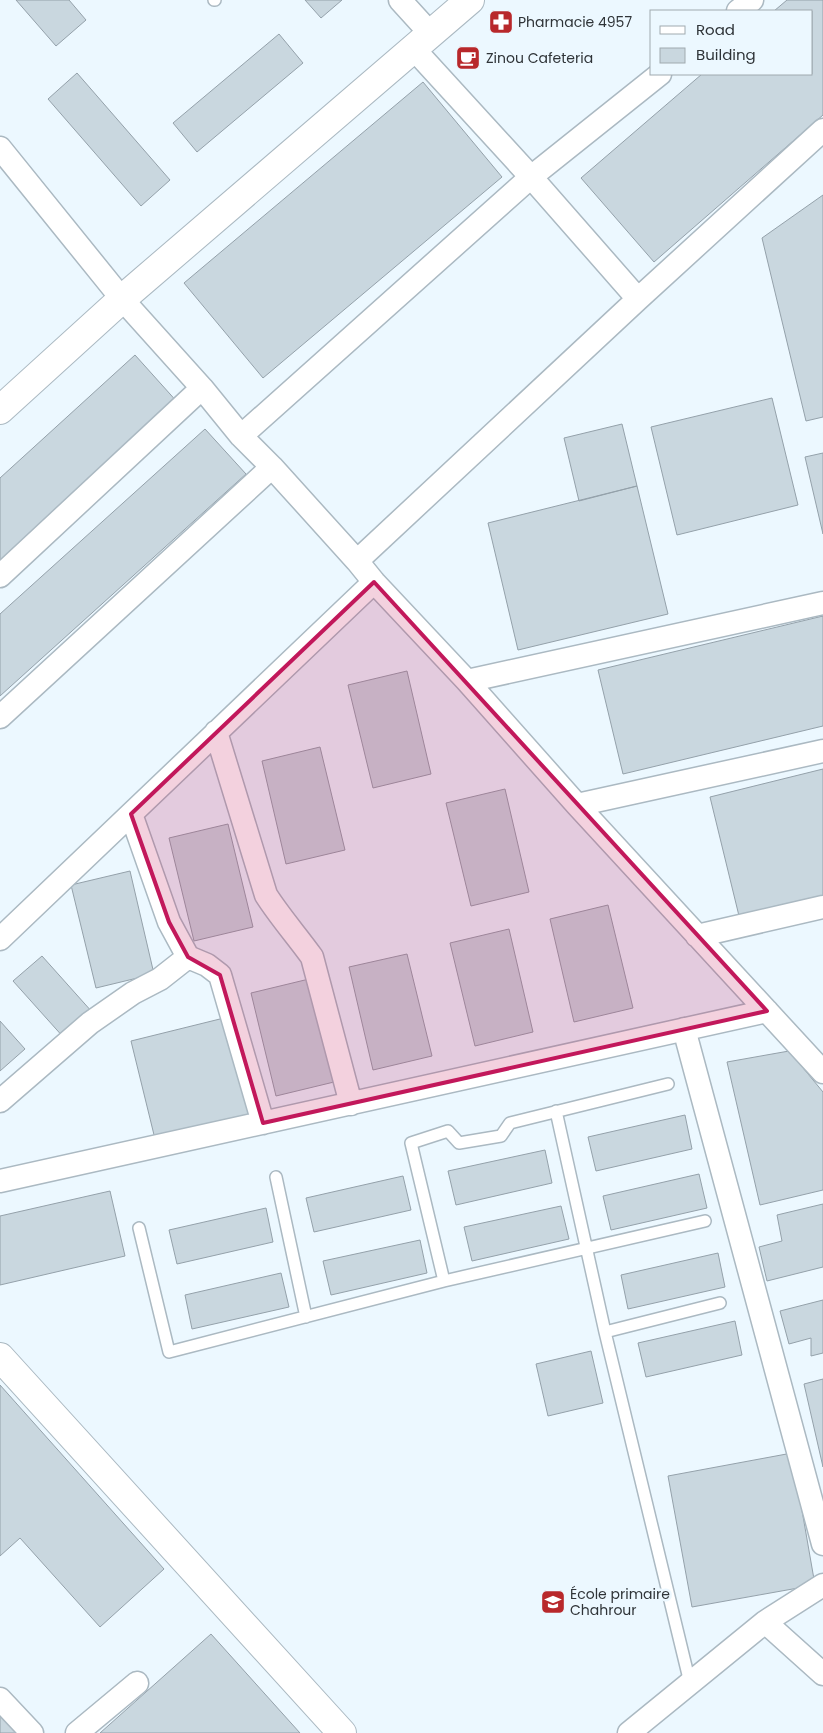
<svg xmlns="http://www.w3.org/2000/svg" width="823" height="1733" font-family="Poppins,sans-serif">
  <rect width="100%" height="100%" fill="#ecf8ff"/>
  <path fill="#c9d7df" stroke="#94a1aa" d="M16,0H69L86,20L56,46Z
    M305,0H342L321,18Z
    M787,0H823V115L654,262L581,178L702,74H812V11H774Z
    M279,34L303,63L197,152L173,123Z
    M77,73L170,180L141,206L48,99Z
    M423,82L502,177L263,378L184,283Z
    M823,195V417L806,421L762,238Z
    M135,355L179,404L0,566V478Z
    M772,398L798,505L677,535L651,427Z
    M622,424L637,486L579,501L564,438Z
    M205,429L246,474L0,696V614Z
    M823,453V534L805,457Z
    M637,486L668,614L518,650L488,523Z
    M823,616V726L623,774L598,670Z
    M407,671L431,774L373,788L348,685Z
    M320,747L345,850L286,864L262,761Z
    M823,769V900L740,920L710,797Z
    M505,789L529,892L471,906L446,803Z
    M228,824L253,927L194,941L169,838Z
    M130,871L154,974L96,988L71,885Z
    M608,905L633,1008L574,1022L550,919Z
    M509,929L533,1032L475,1046L450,943Z
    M407,954L432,1056L373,1070L349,967Z
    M42,956L93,1013L65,1039L13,981Z
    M309,979L334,1082L276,1096L251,993Z
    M228,1017L253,1120L156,1143L131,1041Z
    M0,1021L25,1049L0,1071Z
    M789,1051L823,1092V1190L760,1205L727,1062Z
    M685,1115L692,1149L596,1171L588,1137Z
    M545,1150L552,1183L456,1205L448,1171Z
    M699,1174L707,1208L611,1230L603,1196Z
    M403,1176L411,1210L314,1232L306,1198Z
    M110,1191L125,1256L0,1285V1216Z
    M823,1204V1267L767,1281L759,1247L782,1241L777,1215Z
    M561,1206L569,1239L472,1261L464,1227Z
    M266,1208L273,1242L177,1264L169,1230Z
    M420,1240L427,1273L331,1295L323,1261Z
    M718,1253L725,1287L628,1309L621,1275Z
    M281,1273L289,1307L192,1329L185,1295Z
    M823,1300V1353L811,1356V1338L789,1344L780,1311Z
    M735,1321L742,1355L646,1377L638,1343Z
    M591,1351L603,1403L548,1416L536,1364Z
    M823,1379V1467L804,1384Z
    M0,1385L164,1569L100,1627L20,1538L0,1556Z
    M792,1453L815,1585L692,1607L668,1476Z
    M211,1634L300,1733H100Z
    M0,1715L16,1733H0Z"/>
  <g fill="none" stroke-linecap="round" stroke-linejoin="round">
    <defs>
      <path id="service" d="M214,0H215
        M668,1084L510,1123L501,1136L459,1143L448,1131L411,1143L444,1281L705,1221
        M556,1111L605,1332L690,1683
        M276,1177L306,1317
        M139,1228L169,1352L444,1281
        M605,1332L720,1303"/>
      <path id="minor" d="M400,0L430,33
        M738,11L752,0
        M413,48L531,177L638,299
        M0,148L122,299L202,388L241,436L272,467L357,561L374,582L467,681L577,805L823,1072
        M241,436L531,177L660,74
        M357,561L638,299L823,130
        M0,576L202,388
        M467,681L823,603
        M0,717L272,467
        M216,732L266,895C280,917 297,936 312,957L351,1104
        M577,805L823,751
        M131,814L169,922L188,957L207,965L220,975L263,1123
        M697,936L823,907
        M0,939L374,582
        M684,1029L823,1544
        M0,1101L90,1023L133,993L160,979L188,957
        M0,1181L767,1011
        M765,1622L823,1674
        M0,1699L32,1733
        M77,1733L137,1683
        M629,1733L765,1622L823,1585"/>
      <path id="tertiary" d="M0,410L122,299L470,0
        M0,1357L342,1733"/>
    </defs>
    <use href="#service" stroke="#abb9c2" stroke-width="14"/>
    <use href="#minor" stroke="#abb9c2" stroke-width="25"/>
    <use href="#tertiary" stroke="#abb9c2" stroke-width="30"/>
    <use href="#service" stroke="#fff" stroke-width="11"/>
    <use href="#minor" stroke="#fff" stroke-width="22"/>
    <use href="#tertiary" stroke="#fff" stroke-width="28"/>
  </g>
  <path fill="#c2185b" fill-opacity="0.2" stroke="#c2185b" stroke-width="4" stroke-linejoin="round" d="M374,582L767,1011L263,1123L220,975L188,957L169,922L131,814Z"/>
  <defs>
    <symbol id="pharmacy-square" viewBox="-11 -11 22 22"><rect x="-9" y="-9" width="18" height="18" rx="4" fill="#b8282b" stroke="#ecf8ff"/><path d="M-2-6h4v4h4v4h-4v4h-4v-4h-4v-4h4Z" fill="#fff"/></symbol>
    <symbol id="cafe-square" viewBox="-11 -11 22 22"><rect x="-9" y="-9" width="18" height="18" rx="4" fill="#b8282b" stroke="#ecf8ff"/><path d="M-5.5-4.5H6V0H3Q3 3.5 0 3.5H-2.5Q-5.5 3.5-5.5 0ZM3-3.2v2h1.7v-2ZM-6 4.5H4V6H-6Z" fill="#fff"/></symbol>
    <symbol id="school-square" viewBox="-11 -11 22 22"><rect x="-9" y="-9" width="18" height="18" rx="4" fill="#b8282b" stroke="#ecf8ff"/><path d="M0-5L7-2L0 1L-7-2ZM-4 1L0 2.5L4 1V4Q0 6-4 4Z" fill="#fff"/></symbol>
  </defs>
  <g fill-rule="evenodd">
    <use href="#pharmacy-square" x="487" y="8" width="28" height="28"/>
    <use href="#cafe-square" x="454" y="44" width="28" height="28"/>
    <use href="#school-square" x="539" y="1588" width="28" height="28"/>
  </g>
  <g text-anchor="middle" stroke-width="5" stroke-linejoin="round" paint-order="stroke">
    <g font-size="14" fill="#2f3438" stroke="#ecf8ff" text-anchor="start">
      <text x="518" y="27">Pharmacie 4957</text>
      <text x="486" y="63">Zinou Cafeteria</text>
      <text x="570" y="1599">École primaire<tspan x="570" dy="16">Chahrour</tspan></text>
    </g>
  </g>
  <rect x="650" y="10" width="162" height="65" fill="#ecf8ff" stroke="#a0aaaf"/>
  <rect x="660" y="26" width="25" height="8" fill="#ffffff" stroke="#a0aaaf"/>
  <text x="696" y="35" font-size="15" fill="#2f3438">Road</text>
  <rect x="660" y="48" width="25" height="15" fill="#c9d7df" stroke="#a0aaaf"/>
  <text x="696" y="60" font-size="15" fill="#2f3438">Building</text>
</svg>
